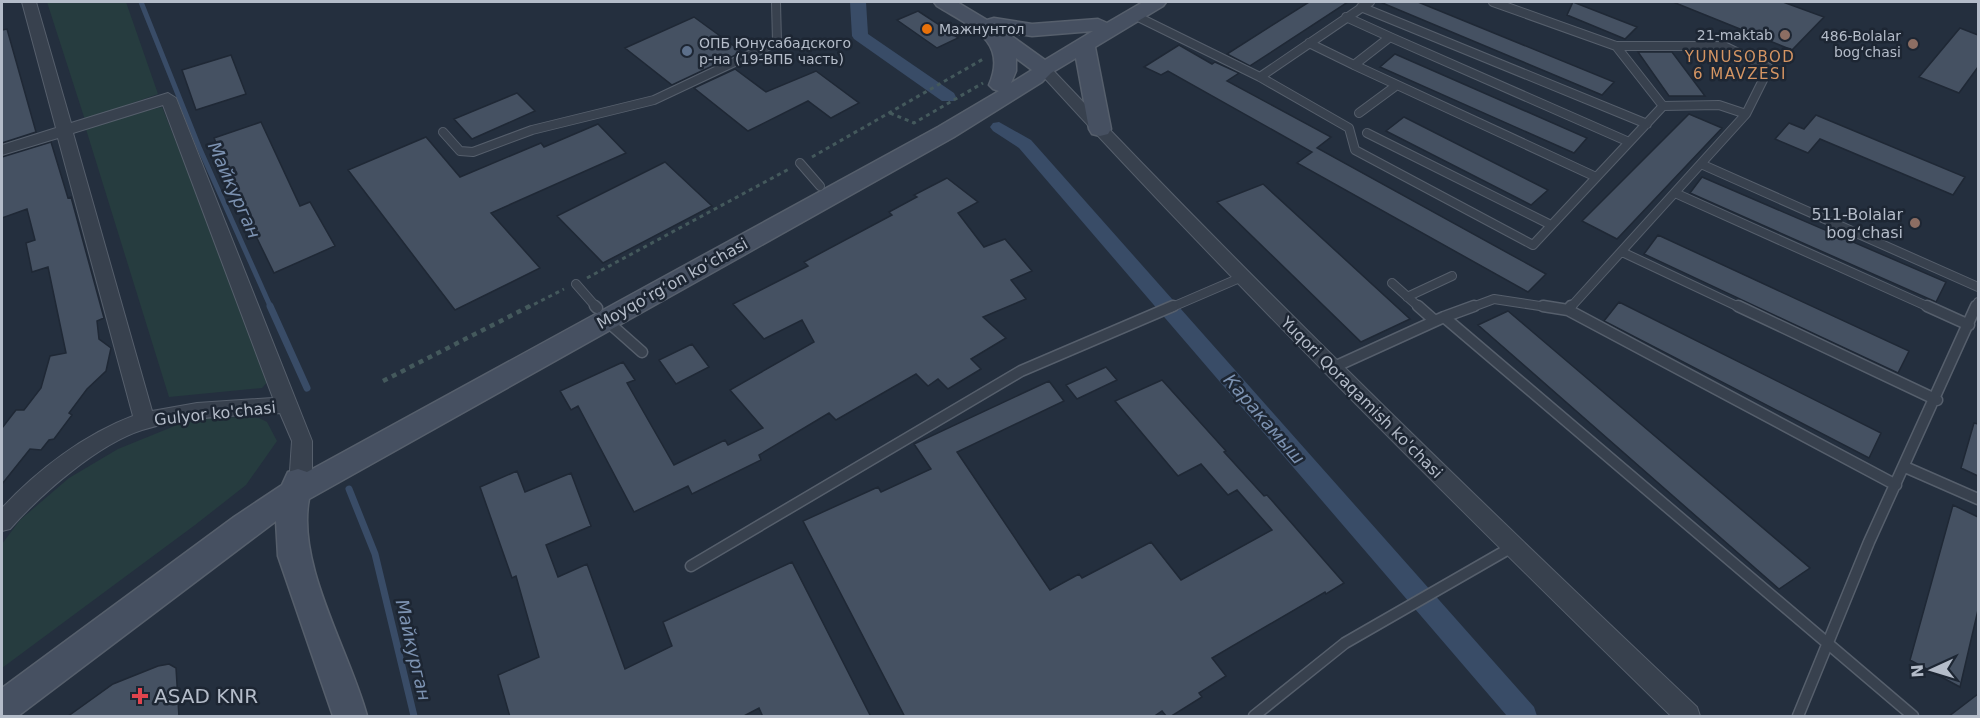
<svg xmlns="http://www.w3.org/2000/svg" width="1980" height="718" font-family="'DejaVu Sans',sans-serif">
  <rect width="100%" height="100%" fill="#242f3e"/>
  <path fill="#263c3f" d="M47,2H126L158,94L85,120Z
    M162,107L271,378L262,388L169,397L85,126Z
    M225,417L259,418L267,422L277,441L246,485L195,525L2,668V544L20,520L69,478L118,449L177,425L201,419Z"/>
  <g fill="none" stroke-linecap="round" stroke-linejoin="round">
    <path stroke="#394c67" stroke-width="5" d="M141,2L199,147L271,308"/>
    <path stroke="#394c67" stroke-width="7" d="M270,306L307,388
      M349,489L375,554L414,716"/>
    <path fill="#394c67" fill-rule="evenodd" d="M850,2H866L868,34L954,93L956,97L954,101H942L854,39L852,36Z
      M999,122L1031,140L1534,707L1537,716H1507L1019,148L993,131L990,127L993,123Z"/>
  </g>
  <path fill="#455162" stroke="#1f2835" stroke-width="1.5" d="M1309,2H1348L1250,66L1227,54Z
    M1380,2H1418L1614,82L1602,95Z
    M1573,2L1637,27L1625,39L1567,15Z
    M1673,2H1783L1824,17L1792,50Z
    M918,11L938,24L958,38L937,48L897,20Z
    M694,17L742,52L672,85L625,48Z
    M1960,28L1978,35V67L1959,93L1919,77Z
    M7,29L36,132L2,143V30Z
    M1179,45L1212,64L1215,62L1239,73L1227,81L1331,137L1317,148L1546,274L1528,292L1297,163L1312,152L1168,71L1161,75L1144,67Z
    M1638,52H1672L1705,96H1669Z
    M1395,54L1587,138L1574,153L1380,67Z
    M231,55L246,94L196,110L182,70Z
    M735,69L766,92L816,71L859,103L831,118L808,101L748,131L694,88Z
    M517,93L535,111L472,139L454,119Z
    M1689,114L1722,128L1617,239L1582,221Z
    M1816,115L1965,177L1953,195L1820,139L1808,153L1775,139L1789,123L1804,129Z
    M1404,117L1548,190L1531,205L1386,131Z
    M261,122L300,206L310,202L335,246L274,273L251,226L214,138Z
    M598,124L626,153L491,213L540,268L455,310L348,170L426,137L460,177L541,143L544,147Z
    M51,142L68,198L71,197L104,318L97,321L99,339L111,348L106,371L87,389L69,413L72,415L54,439L49,440L41,450L30,449L2,484V428L16,410H24L41,388L50,356L66,353L48,267L32,272L26,243L35,240L27,209L2,218V157Z
    M665,162L712,206L603,263L557,216Z
    M1702,177L1946,282L1936,302L1690,193Z
    M947,178L978,202L958,213L984,247L1005,239L1032,271L1011,280L1026,299L983,317L1006,338L971,359L981,369L948,389L938,379L928,386L916,374L836,420L829,413L759,455L761,460L692,494L688,486L634,512L578,406L571,410L560,391L623,362L635,380L627,383L674,465L725,440L728,445L763,428L730,390L814,342L802,320L764,339L733,304L808,266L804,262L892,215L889,212L917,197L914,195Z
    M1263,184L1410,319L1361,342L1217,202Z
    M1658,235L1909,351L1898,373L1644,254Z
    M1619,302L1881,433L1869,458L1604,321Z
    M1508,311L1810,568L1779,589L1478,325Z
    M692,344L709,367L676,384L659,360Z
    M1106,367L1117,380L1077,399L1066,385Z
    M1162,380L1226,451L1224,452L1264,496L1267,495L1344,583L1326,594L1325,592L1212,658L1226,676L1199,693L1202,697L1170,717H1167L1162,711L1153,717H905L803,521L878,487L881,492L931,469L914,444L1049,381L1064,401L957,452L1050,590L1079,574L1082,578L1151,542L1181,580L1272,530L1237,490L1228,495L1201,464L1178,476L1115,401Z
    M1974,423L1978,424V476L1961,468Z
    M517,471L525,492L571,473L591,526L546,545L558,577L587,564L625,669L672,646L663,622L792,562L871,717H763L759,708L742,717H510L498,675L539,657L516,576L512,578L480,487Z
    M1953,505L1978,517V610L1960,687L1910,660Z
    M169,664L176,668L179,717H67L113,684L158,666Z
    M1978,694V717H1948Z"/>
  <g fill="none" stroke-linecap="round" stroke-linejoin="round">
    <defs>
      <path id="lane-far1" d="M1493,2L1616,46H1724L1769,68L1746,114L1570,308
        M1361,7L1647,124
        M1132,14L1260,77L1349,128L1355,150L1533,245L1663,106L1719,105L1746,114
        M1346,17L1390,37
        M1309,43L1354,65
        M1616,46L1663,106
        M1260,77L1370,2
        M1359,113L1397,85
        M443,132L460,151L473,152L532,130L654,100L777,42L776,2
        M1367,133L1551,225
        M800,163L820,186
        M1701,164L1978,287
        M1596,177L1354,65L1390,37L1629,142
        M1675,193L1931,308
        M1622,252L1741,308
        M1392,283L1420,308
        M576,284L597,308
        M1407,297L1452,276
        M1170,308L1242,277
        M1470,308L1494,299L1553,308
        M1976,308L1978,302"/>
      <path id="lane" d="M595,306L597,308
        M1418,306L1435,321
        M1543,306L1568,310L1571,306
        M1738,306L1937,400
        M1927,306L1969,325
        M1568,310L1896,485
        M1444,317L1913,716
        M607,321L642,352
        M1332,368L1444,317L1474,306
        M1905,467L1978,499
        M691,566L1021,371L1173,306
        M1254,716L1345,643L1512,547
        M1798,716L1869,542L1976,306"/>
      <path id="street" d="M22,2H36L71,123L168,93L176,98L312,441V471L309,477L301,480L293,477L290,471L292,441L280,413C234,416 186,416 142,430C98,444 41,494 10,529L2,531V508C37,470 85,434 133,416L58,138L2,155V145L56,128ZM163,105L273,398L197,403L152,411L73,133Z
        M1044,64L1049,66C1258,287 1476,498 1697,707L1700,716H1671C1456,506 1242,294 1039,72L1036,69L1039,66Z"/>
      <path id="secondary" d="M934,2H957L987,20L994,18L1032,24L1098,19L1107,23L1143,2H1166L1163,6L1095,47L1111,129L1108,134L1100,136L1092,134L1089,129L1076,58L1051,73L1042,82L954,137L309,499C296,565 350,652 367,716H333L278,556L276,521L18,716H2V688L234,517L282,485L288,472L298,469L307,472L938,127L999,91L993,89L989,85C1009,40 969,26 937,6ZM1093,31L1045,60L1006,32L1032,36ZM1016,58L1032,70L1011,83L1016,71Z"/>
    </defs>
    <use href="#lane-far1" stroke="#565f6c" stroke-width="10"/>
    <use href="#lane" stroke="#565f6c" stroke-width="13"/>
    <use href="#street" stroke="#565f6c" stroke-width="2"/>
    <use href="#secondary" stroke="#565f6c" stroke-width="3"/>
    <path stroke="#44595c" stroke-width="3" stroke-dasharray="4 4" stroke-linecap="butt" d="M890,113L914,123L983,83
      M812,157L985,58
      M587,278L789,169
      M527,308L564,289"/>
    <path stroke="#44595c" stroke-width="4.5" stroke-dasharray="5 5" stroke-linecap="butt" d="M383,381L530,306"/>
    <use href="#lane-far1" stroke="#38414e" stroke-width="8"/>
    <use href="#lane" stroke="#38414e" stroke-width="10"/>
    <use href="#street" fill="#38414e" fill-rule="evenodd"/>
    <use href="#secondary" fill="#465061" fill-rule="evenodd"/>
  </g>
  <circle fill="#e8710a" stroke="#1d2633" stroke-width="2" cx="927" cy="29" r="6"/>
  <g fill="#8d6e63" stroke="#1d2633" stroke-width="2">
    <circle cx="1785" cy="35" r="6"/>
    <circle cx="1913" cy="44" r="6"/>
    <circle cx="1915" cy="223" r="6"/>
  </g>
  <circle fill="#5c6f8a" stroke="#1d2633" stroke-width="2" cx="687" cy="51" r="6"/>
  <path fill="#e0444e" stroke="#1d2633" stroke-width="2" d="M137 687h6v6h6v6h-6v6h-6v-6h-6v-6h6z"/>
  <g text-anchor="middle" stroke-width="5" stroke-linejoin="round" paint-order="stroke">
    <g font-size="14" fill="#b4bcc9" stroke="#1d2633" text-anchor="start">
      <text x="939" y="34">Мажнунтол</text>
      <text x="1773" y="40" text-anchor="end">21-maktab</text>
      <text x="1901" y="41" text-anchor="end">486-Bolalar<tspan x="1901" dy="16">bogʻchasi</tspan></text>
      <text x="699" y="48">ОПБ Юнусабадского<tspan x="699" dy="16">р-на (19-ВПБ часть)</tspan></text>
    </g>
    <g font-size="15" letter-spacing="1.5" fill="#d59563" stroke="#1d2633">
      <text x="1740" y="62">YUNUSOBOD<tspan x="1740" dy="17">6 MAVZESI</tspan></text>
    </g>
    <g font-size="16" fill="#b4bcc9" stroke="#1d2633" text-anchor="end">
      <text x="1903" y="220">511-Bolalar<tspan x="1903" dy="18">bogʻchasi</tspan></text>
    </g>
    <g font-size="16" fill="#b4bcc9" stroke="#1d2633">
      <text transform="translate(672 283) rotate(-29)" y="6">Moyqoʻrgʻon koʻchasi</text>
      <text transform="translate(1362 397) rotate(45)" y="6">Yuqori Qoraqamish ko'chasi</text>
      <text transform="translate(215 413) rotate(-6)" y="6">Gulyor ko'chasi</text>
    </g>
    <g font-size="18" font-style="italic" fill="#7c92b1" stroke="#1d2633">
      <text transform="translate(234 190) rotate(66)" y="6">Майкурган</text>
      <text transform="translate(1264 419) rotate(49)" y="6">Каракамыш</text>
      <text transform="translate(413 650) rotate(77)" y="6">Майкурган</text>
    </g>
    <g font-size="20" fill="#b4bcc9" stroke="#1d2633" text-anchor="start">
      <text x="154" y="703">ASAD KNR</text>
    </g>
  </g>
  <rect width="1980" height="718" fill="none" stroke="#b4bcc9" stroke-width="6"/>
  <g transform="translate(1932 670) rotate(266)" stroke="#1d2633" stroke-width="4.5" paint-order="stroke">
  <path d="M0-4.5L10 22L0 15L-10 22Z" fill="#b4bcc9"/>
  <text y="-9" font-size="16" font-weight="bold" text-anchor="middle" fill="#b4bcc9">N</text>
  </g>
</svg>
